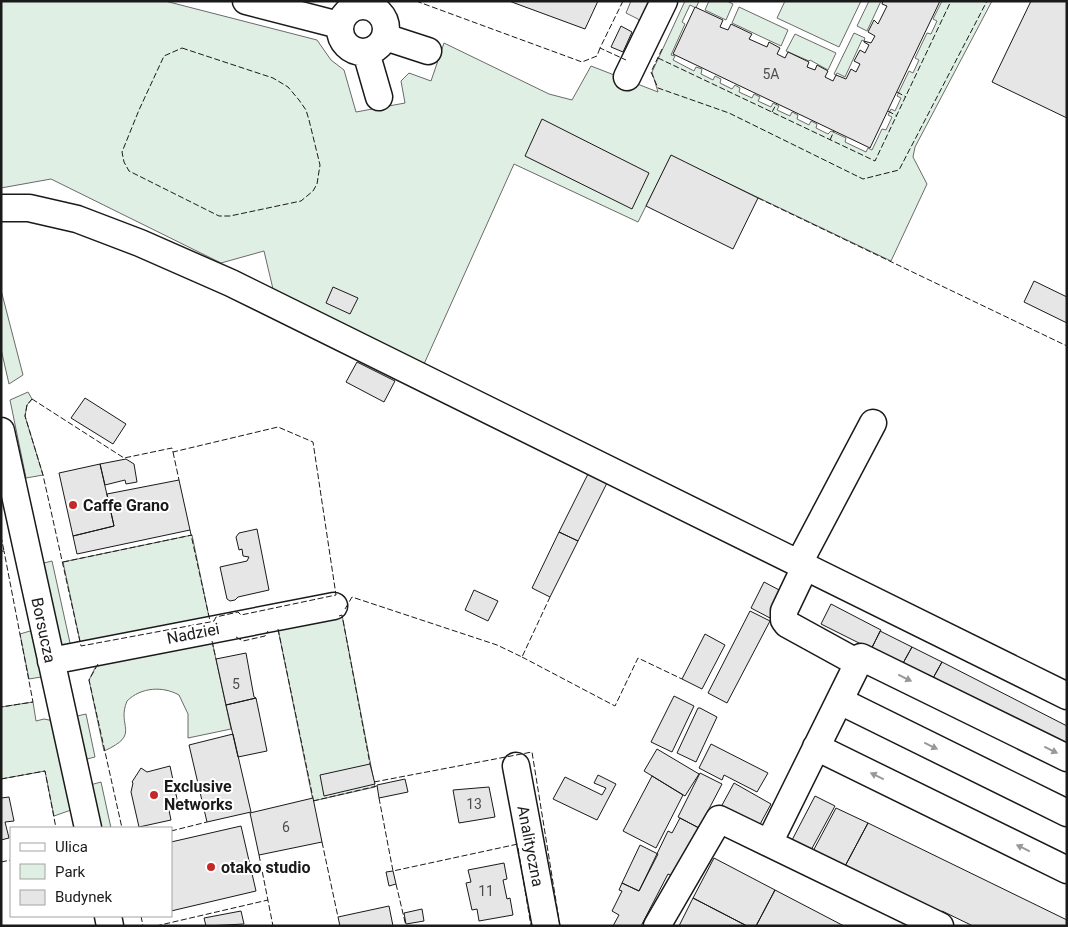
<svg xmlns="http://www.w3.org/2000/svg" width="1068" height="927" font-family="Roboto,sans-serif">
  <rect width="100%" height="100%" fill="#fff"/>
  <path fill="#e0efe3" stroke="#6a6a6a" d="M1,1H165L317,40L331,60L344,70L356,112L405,103L401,81L409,73L431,81L444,43L549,94L572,100L591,66L658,92L652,72L685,1H699L696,8L690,5L682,22L685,24L671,55L675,56L673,60L694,71L696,67L702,69L701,74L713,80L715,76L721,79L720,83L732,89L735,85L740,88L739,92L752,98L754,94L760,97L758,101L771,107L773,103L779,106L777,110L790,116L792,112L798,115L797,119L809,125L811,121L817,124L816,128L828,134L831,131L846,138L845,142L866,152L868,148L872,150L882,129L886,130L892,117L888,115L891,109L895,111L901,98L897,96L909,71L913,73L919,60L915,58L927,33L931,34L937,21L933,19L942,1H992L915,147L913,157L927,184L891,261L671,156L638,222L514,164L424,364L273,289L264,251L221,263L51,179L1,188Z
    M709,1H727L733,4L726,20L705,10Z
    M785,1H861L839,47L777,18Z
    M869,1H881L867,31L857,26Z
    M739,7L788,30L781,46L732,23Z
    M854,33L865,38L864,41L862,40L845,77L837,73L836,75L834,74Z
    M795,34L836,53L828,70L810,60L809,61L786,51Z
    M1,290L23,375L9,384L1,349Z
    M28,392L32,399L27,405L25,416L43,475L26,478L10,400Z
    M192,535L210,622L81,646L63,562Z
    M52,561L72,652H60L42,566L44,563Z
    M342,615L375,787L313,801L278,629Z
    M30,631L34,632L43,674L41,677L29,679L20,634Z
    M212,641L231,729L188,738V714L179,695C163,686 141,687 127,701C116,727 142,734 104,751L89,680L97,664Z
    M33,702L36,721L44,719L54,721L71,810L54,816L45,771L1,779V707Z
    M86,714L95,757L87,759L84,757L75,720L77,716Z
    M101,782L111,828H100L90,785Z"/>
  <path fill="#ededed" stroke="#6a6a6a" d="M631,1H652L641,24L638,19L626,13Z"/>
  <path fill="#e6e6e6" stroke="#1a1a1a" d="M509,1H598L585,29Z
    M883,1H940L870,148L673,54L695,7L723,20L720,27L728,30L731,24L752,34L749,39L767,47L769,42L780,48L777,54L785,58L788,52L809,62L807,67L815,70L817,65L828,71L825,77L833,81L836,75L846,79L851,69L856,72L860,64L854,61L860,50L865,53L869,45L864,42V41L871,43L875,36L868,32L874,20L878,24L887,6L882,4Z
    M1031,1H1067V118L992,82Z
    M621,26L632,32L623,52L611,47Z
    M542,119L649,173L632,209L525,156Z
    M671,155L758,198L733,249L646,206Z
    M1034,281L1067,297V323L1024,302Z
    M333,287L358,298L350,314L326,303Z
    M357,362L395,381L384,402L346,382Z
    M85,398L126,424L113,444L71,418Z
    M126,459L134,464L137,482L126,484L125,480L105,485L100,464Z
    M100,464L114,526L73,536L59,473Z
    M588,474L607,483L578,541L559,532Z
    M179,480L190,530L77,554L73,536L114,526L107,494Z
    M257,529L269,590L238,597L235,600L230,601L227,599L220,567L247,561L249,557L243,556L242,549L239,550L236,537L239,533Z
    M559,532L578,541L550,597L532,588Z
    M764,582L783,592L770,618L751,608Z
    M474,590L498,601L488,621L465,610Z
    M831,604L881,630L871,649L821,624Z
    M750,611L770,621L727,703L708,693Z
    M880,631L912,647L902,665L871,650Z
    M705,634L725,645L702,689L682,679Z
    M912,647L942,662L932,680L902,665Z
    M246,653L254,697L256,698L226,705L216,659Z
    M942,662L1067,726V750L932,680Z
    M674,696L694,706L672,752L651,742Z
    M256,698L267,751L238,757L226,705Z
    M698,708H700L717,717L696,762L677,753Z
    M233,734L251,812L207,822L189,745Z
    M711,744L768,773L757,792L724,775L722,780L699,768Z
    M657,749L699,774L685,796L644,771Z
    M370,764L375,784L324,796L320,775Z
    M170,766L177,799L167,801L171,820L139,827L131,792L133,783L132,782L141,768L147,772Z
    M700,773L722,784L699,828L678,817Z
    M598,775L616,784L597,820L553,799L565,777L602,795L606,788L594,783Z
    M652,776L683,795L656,848L623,831Z
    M405,779L408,792L379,798L377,785Z
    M734,783L771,804L758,828L721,807Z
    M489,787L495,817L459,823L453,790Z
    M815,796L835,806L810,852L791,842Z
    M9,797L14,821L5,822L9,838L1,840V798Z
    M313,798L322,842L259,855L250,813Z
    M836,808L868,823L843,870L812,853Z
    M680,818L699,828L675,877L668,874L641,926H613L619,915L612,911L622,891L619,890L622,883L639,891L668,831L672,833Z
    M868,823L1067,920V926H973L942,911L940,914L843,870Z
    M241,826L256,891L171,911V842Z
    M640,845L658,854L639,891L622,883Z
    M714,858L775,890L756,926H747L693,898Z
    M504,863L507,879L503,880L507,899L510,898L513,915L479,921L477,909L472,910L466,883L471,882L468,870Z
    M393,871L396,884L389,886L386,872Z
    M775,890L844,926H756Z
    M693,898L747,926H679Z
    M389,906L393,926H340L338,917Z
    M422,909L424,921L406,924L404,913Z
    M241,911L244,924L206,926L204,918Z"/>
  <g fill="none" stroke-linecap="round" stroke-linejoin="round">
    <defs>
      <path id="minor" d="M246,1L339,25
        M340 29a23 23 0 1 1 46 0a23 23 0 1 1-46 0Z
        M385,37L428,51
        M366,52L379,97
        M627,77L664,1
        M1,208H29L77,219L140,243L231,283L1067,696
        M1,431L88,828
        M799,563L873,423
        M805,567L784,611V620L787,624L858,663
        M51,661L334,606
        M840,701L1067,813
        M816,747L1067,870
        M516,766L546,926
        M769,843L861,657L1067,758
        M108,916L110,926
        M657,926L719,819L940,926"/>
    </defs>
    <use href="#minor" stroke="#1a1a1a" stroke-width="29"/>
    <use href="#minor" stroke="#fff" stroke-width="26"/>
    <path stroke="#1a1a1a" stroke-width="1" stroke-dasharray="6 2.5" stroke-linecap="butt" d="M416,1L582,62L597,56L600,48
      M623,1L600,48L626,60
      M182,48L273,78L288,87L299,100L306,110L309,120L320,165L317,184L313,191L301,201L230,216H219L129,171L124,162L122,152L139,110L164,56Z
      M662,49L651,72L658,88L729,113L863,179L899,170L987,1
      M658,58L875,161L951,1
      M897,92L906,97
      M888,111L897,116
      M772,112L777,103
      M830,140L834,131
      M758,198L1067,346
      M32,399L124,458L172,448L173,452L278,427L313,442L336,595L241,615L238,612L216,617L214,621L210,622L81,646L43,475L25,416L27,405Z
      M173,452L179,480
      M190,530L210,621
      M1,536L4,551
      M1,551H4L33,702L1,707
      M63,562L192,535
      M345,609L352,597L497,645L522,657L550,597
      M339,616L342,615L370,764
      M278,629L313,798
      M236,637L243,641L265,636L268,631
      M212,641L216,659
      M522,657L615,706L638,658L682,679
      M98,664L89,680L122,828
      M1,779L45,771L56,828
      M374,782L532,752L560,926
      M379,798L393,871L518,844
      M313,801L377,786
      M171,831L207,822
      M322,842L338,917
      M518,848L531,926
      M259,855L273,926
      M1,862L11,860
      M396,884L406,926
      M141,916L143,926
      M156,926L268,900"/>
  </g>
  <defs><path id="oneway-solid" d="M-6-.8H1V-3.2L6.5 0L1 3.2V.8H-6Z" transform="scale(1.25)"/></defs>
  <g fill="#989898">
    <use href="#oneway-solid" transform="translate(905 678) rotate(26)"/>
    <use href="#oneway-solid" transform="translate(931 746) rotate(26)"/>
    <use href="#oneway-solid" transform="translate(1051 750) rotate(26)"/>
    <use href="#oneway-solid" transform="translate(877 776) rotate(-154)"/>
    <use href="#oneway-solid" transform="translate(1023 848) rotate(-154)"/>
  </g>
  <g fill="#c62828" stroke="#fff" stroke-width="2">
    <circle cx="73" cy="505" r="5"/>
    <circle cx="154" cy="795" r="5"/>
    <circle cx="211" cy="867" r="5"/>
  </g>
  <g text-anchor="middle" stroke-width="4" stroke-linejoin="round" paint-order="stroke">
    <g font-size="14" fill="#4d4d4d">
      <text x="771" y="79">5A</text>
      <text x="236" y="689">5</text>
      <text x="474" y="809">13</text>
      <text x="286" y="832">6</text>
      <text x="486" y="896">11</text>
    </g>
    <g font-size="16" font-weight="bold" fill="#1a1a1a" stroke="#fff" text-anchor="start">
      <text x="83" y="511">Caffe Grano</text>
      <text x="164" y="792">Exclusive<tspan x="164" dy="18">Networks</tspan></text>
      <text x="221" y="873">otako studio</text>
    </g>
    <g font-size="16" fill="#1a1a1a" stroke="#fff">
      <text transform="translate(44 630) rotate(78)" y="6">Borsucza</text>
      <text transform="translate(193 633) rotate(-11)" y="6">Nadziei</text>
      <text transform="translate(531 846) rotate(79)" y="6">Analityczna</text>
    </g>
  </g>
  <rect width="1068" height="927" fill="none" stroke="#1a1a1a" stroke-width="5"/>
  <rect x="10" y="827" width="162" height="90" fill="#ffffff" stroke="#a3a3a3"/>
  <rect x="20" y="843" width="25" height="8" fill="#ffffff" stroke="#a3a3a3"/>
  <text x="55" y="852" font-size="15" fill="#1a1a1a">Ulica</text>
  <rect x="20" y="864" width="25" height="15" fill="#e0efe3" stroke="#a3a3a3"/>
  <text x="55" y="877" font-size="15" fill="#1a1a1a">Park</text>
  <rect x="20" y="890" width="25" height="15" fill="#e6e6e6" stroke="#a3a3a3"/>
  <text x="55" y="902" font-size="15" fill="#1a1a1a">Budynek</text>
</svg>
